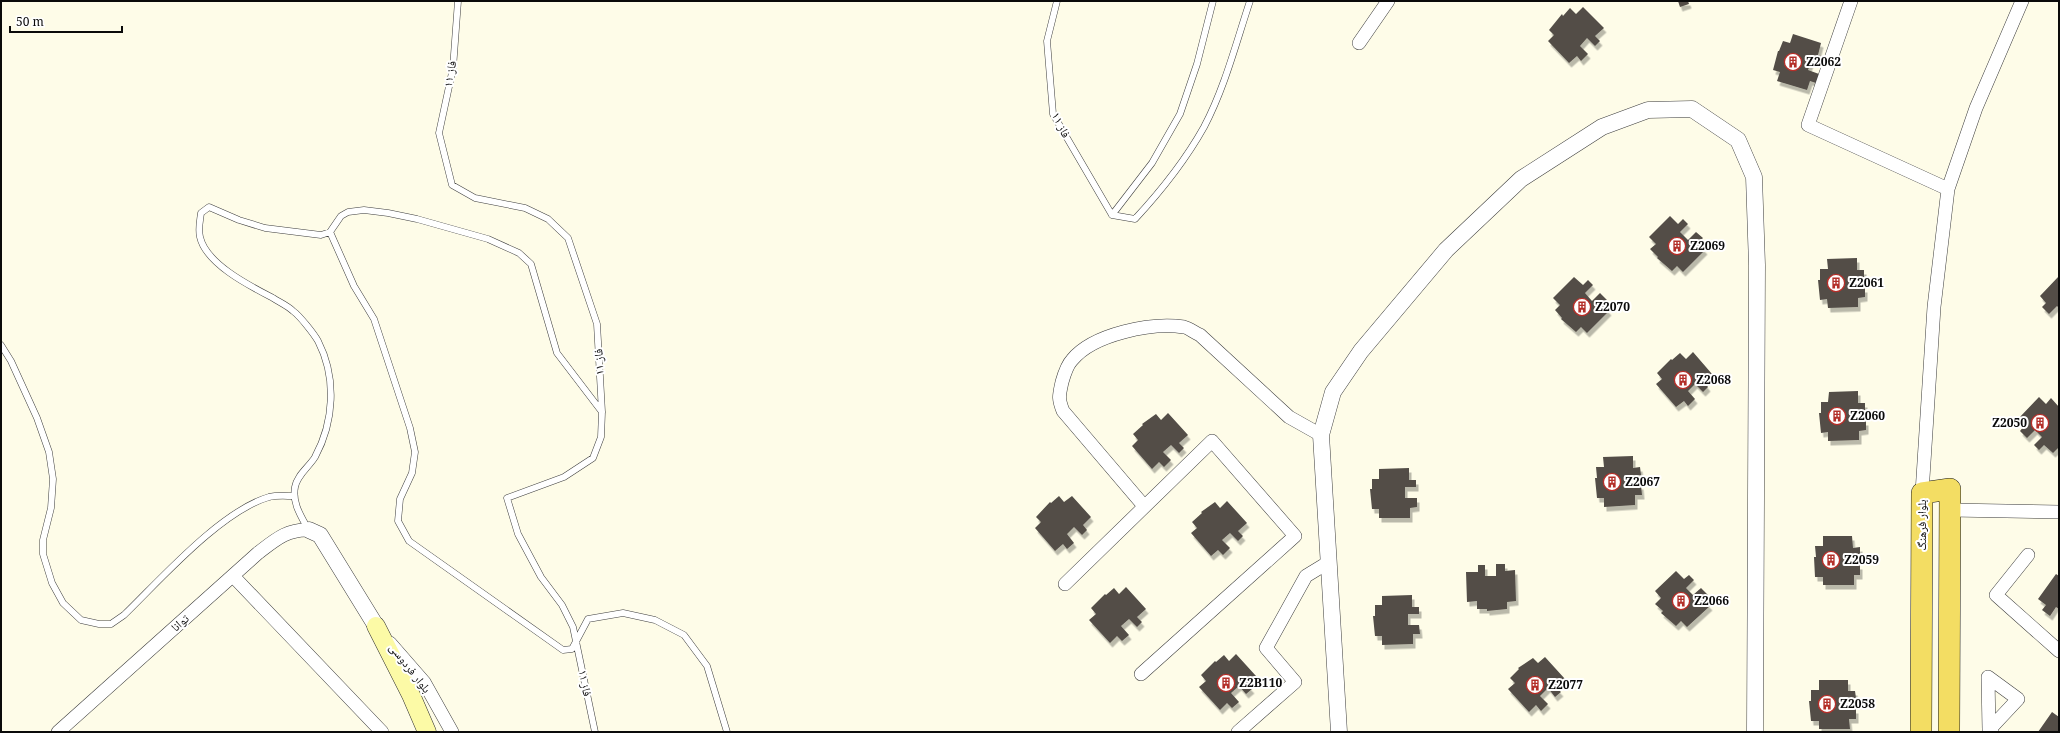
<svg xmlns="http://www.w3.org/2000/svg" width="2060" height="733" font-family="'Noto Serif','Noto Naskh Arabic',serif">
  <defs>
    <filter id="shadow"><feDropShadow dx="2.5" dy="4.5" stdDeviation="0" flood-color="#0004"/></filter>
  </defs>
  <rect width="100%" height="100%" fill="#fefce8"/>
  <path fill="#524d47" filter="url(#shadow)" d="M1678,1H1688L1689,4L1680,7Z
    M1583,7L1604,28L1595,36L1600,41L1595,46L1587,38L1580,46L1588,54L1581,61L1577,56L1569,63L1548,41L1554,35L1549,30L1562,14L1563,16L1570,8L1576,14Z
    M1793,34L1821,43L1818,55L1824,57L1822,64L1812,60L1808,70L1819,74L1816,83L1810,81L1807,90L1777,81L1780,72L1773,70L1778,51H1779L1783,41L1790,43Z
    M1670,216L1678,224L1683,219L1688,224L1680,232L1688,240L1696,232L1703,238L1698,243L1705,250L1683,272L1677,266L1672,271L1657,258L1658,257L1650,249L1656,244L1649,237Z
    M1857,258V270H1864V277H1853V288H1865V297L1858,298V307L1828,308L1827,299L1820,300L1818,280H1820V269H1828L1827,259Z
    M2059,276V308L2057,306L2049,314L2042,307L2046,303L2040,296Z
    M1574,277L1583,285L1588,280L1593,285L1585,293L1592,301L1600,293L1607,300L1602,304L1609,311L1587,333L1581,327L1576,332L1561,319L1562,318L1555,310L1560,305L1553,298Z
    M1693,352L1712,374L1704,382L1708,387L1703,392L1695,384L1688,391L1695,399L1688,406L1684,401L1676,407L1656,384L1662,379L1657,373L1671,359L1672,360L1680,353L1686,359Z
    M1858,391V403H1865V410H1854V421H1866V430L1859,431V440L1828,441V432L1821,433L1819,413H1821V402H1828L1829,392Z
    M2039,397L2046,404L2051,398L2059,407V447L2053,453L2044,445L2039,450L2034,445L2042,437L2035,430L2027,438L2020,431L2024,426L2018,419Z
    M1168,413L1188,435L1179,443L1184,448L1179,453L1171,445L1163,452L1171,460L1164,467L1159,462L1152,469L1132,446L1138,440L1133,434L1143,425L1142,424L1156,414L1161,420Z
    M1633,456V468L1640,467L1641,475H1629L1630,486L1641,485L1642,495H1635V505L1604,507V498H1597L1595,478H1597L1596,467H1604L1603,457Z
    M1409,468V480H1416V487H1405V498H1417V507L1410,508V518H1379V509H1372L1370,489H1372V479H1379V469Z
    M1059,496L1064,502L1072,496L1091,517L1083,525L1087,530L1082,535L1074,527L1067,534L1074,543L1067,549L1063,544L1055,551L1035,528L1041,522L1036,517L1050,502L1051,503Z
    M1227,501L1247,523L1238,531L1243,536L1238,541L1230,533L1222,540L1230,548L1223,555L1218,550L1211,556L1191,533L1197,528L1192,522L1202,513L1201,512L1215,502L1220,508Z
    M1823,536H1852L1853,548L1860,547V554L1849,555V565H1860V575H1854V585H1823V577H1815L1814,557H1816L1815,546H1823Z
    M1496,564H1505V571L1515,570L1516,601L1507,602V609L1487,611V609H1477V601L1467,602L1466,572H1478V565H1485V576H1496Z
    M1676,571L1684,579L1689,575L1694,580L1686,588L1693,595L1701,588L1708,595L1703,599L1710,606L1687,627L1681,621L1676,626L1661,613L1663,611L1655,604L1661,598L1655,591Z
    M2056,574L2059,576V609L2056,607L2050,616L2042,610L2046,605L2038,599Z
    M1126,587L1146,609L1137,617L1142,622L1137,627L1129,619L1121,626L1129,635L1122,641L1117,636L1110,643L1089,620L1096,614L1091,608L1105,594L1106,595L1114,588L1119,594Z
    M1412,595V607H1419V614H1408V625H1419L1420,634H1413V644L1382,645V636H1375L1373,616H1375V605H1382V596Z
    M1236,654L1256,676L1247,684L1252,689L1246,694L1239,686L1231,693L1239,702L1232,708L1227,703L1220,710L1199,687L1206,681L1201,675L1215,661L1216,662L1224,655L1229,661Z
    M1545,657L1565,679L1556,687L1561,692L1555,697L1548,688L1540,696L1548,704L1541,711L1536,705L1529,712L1508,689L1515,683L1510,678L1519,669L1518,668L1533,658L1538,663Z
    M1819,680H1848V691H1855L1856,698L1844,699L1845,709H1856V719H1849L1850,729H1819V721H1811L1809,701H1811V690H1819Z
    M2052,712L2059,717V732H2038Z"/>
  <g fill="none" stroke-linecap="round" stroke-linejoin="round">
    <defs>
      <path id="service" d="M458,1L453,68L439,133L452,185L475,198L525,208L548,219L568,238L597,324L602,412L601,437L593,458L564,477L507,498L518,534L541,577L562,605L573,627L595,732
        M1057,1L1047,41L1053,114L1112,215L1135,219C1161,191 1185,161 1204,127C1225,87 1236,43 1250,1
        M1112,215L1152,163L1180,114L1197,64L1213,1
        M330,232L354,286L374,319L410,428L415,452L412,473L400,499L398,521L409,541L563,650L572,649L588,619L623,613L655,620L684,635L707,666L727,732
        M1,345L11,361L37,418L49,452L53,479L51,508L43,540V554L52,583L63,603L81,620L99,624H111L124,615C161,579 221,511 269,497C277,495 286,496 294,496
        M308,529C301,516 292,503 295,487C297,475 309,467 315,457C334,422 337,378 318,341C314,334 300,316 293,311C288,306 279,302 273,298C250,286 206,264 200,237C198,229 200,221 201,213L209,207L239,220L265,228L321,235L330,232L341,216L348,212L364,210L388,213L417,219L488,239L519,253L531,264L557,353L602,412"/>
      <path id="minor" d="M1851,1L1808,125L1948,189
        M1359,43L1388,1
        M1922,493L1934,307L1948,189L1976,108L2022,1
        M1144,506L1063,411C1058,398 1059,396 1062,382C1064,375 1067,365 1072,360C1093,334 1152,322 1184,327C1189,328 1195,333 1200,335L1289,417L1321,435
        M1951,510L2059,512
        M2028,555L1996,595L2059,651
        M233,576L382,732
        M1065,584L1212,441L1295,536L1141,674
        M390,643L424,682L452,732
        M1989,730L2018,699L1988,677L1989,730L1992,732
        M58,732L258,553C275,540 287,529 309,530
        M1238,732L1295,682L1266,648L1306,576L1329,562"/>
      <path id="tertiary" d="M309,530L320,535L376,626
        M1339,732L1321,435L1333,392L1361,351L1446,250L1521,179L1602,127L1648,110L1692,109L1738,140L1754,177L1757,265L1755,732"/>
      <path id="secondary" d="M376,626L411,695L427,732"/>
      <path id="primary" d="M1921,732L1922,493L1950,489L1949,732"/>
    </defs>
    <use href="#service" stroke="#3d3d3d" stroke-width="7"/>
    <use href="#minor" stroke="#3d3d3d" stroke-width="14"/>
    <use href="#tertiary" stroke="#3d3d3d" stroke-width="17"/>
    <use href="#secondary" stroke="#2c2c2c" stroke-width="19"/>
    <use href="#primary" stroke="#1b1b1b" stroke-width="22"/>
    <use href="#service" stroke="#fff" stroke-width="6"/>
    <use href="#minor" stroke="#fff" stroke-width="13"/>
    <use href="#tertiary" stroke="#fff" stroke-width="16"/>
    <use href="#secondary" stroke="#fcfaa6" stroke-width="18"/>
    <use href="#primary" stroke="#f3dd63" stroke-width="21"/>
  </g>
  <defs>
    <symbol id="building-ring" viewBox="-11 -11 22 22"><circle r="9.5" fill="#fff" stroke="#b42f29" stroke-width="1.5"/><path d="M-4-6H4V6H1V3H-1V6H-4ZM-2.5-4.3h1.7v1.8h-1.7ZM.8-4.3h1.7v1.8H.8ZM-2.5-1h1.7V.8h-1.7ZM.8-1h1.7V.8H.8Z" fill="#b42f29"/></symbol>
  </defs>
  <g fill-rule="evenodd">
    <use href="#building-ring" x="1783" y="52" width="20" height="20"/>
    <use href="#building-ring" x="1667" y="236" width="20" height="20"/>
    <use href="#building-ring" x="1826" y="273" width="20" height="20"/>
    <use href="#building-ring" x="1572" y="297" width="20" height="20"/>
    <use href="#building-ring" x="1673" y="370" width="20" height="20"/>
    <use href="#building-ring" x="1827" y="406" width="20" height="20"/>
    <use href="#building-ring" x="2030" y="413" width="20" height="20"/>
    <use href="#building-ring" x="1602" y="472" width="20" height="20"/>
    <use href="#building-ring" x="1821" y="550" width="20" height="20"/>
    <use href="#building-ring" x="1671" y="591" width="20" height="20"/>
    <use href="#building-ring" x="1216" y="673" width="20" height="20"/>
    <use href="#building-ring" x="1525" y="675" width="20" height="20"/>
    <use href="#building-ring" x="1817" y="694" width="20" height="20"/>
  </g>
  <g text-anchor="middle" stroke-width="4" stroke-linejoin="round" paint-order="stroke">
    <g font-size="12" font-weight="bold" fill="#0a0a0a" stroke="#fff" text-anchor="start">
      <text x="1806" y="66">Z2062</text>
      <text x="1690" y="250">Z2069</text>
      <text x="1849" y="287">Z2061</text>
      <text x="1595" y="311">Z2070</text>
      <text x="1696" y="384">Z2068</text>
      <text x="1850" y="420">Z2060</text>
      <text x="2027" y="427" text-anchor="end">Z2050</text>
      <text x="1625" y="486">Z2067</text>
      <text x="1844" y="564">Z2059</text>
      <text x="1694" y="605">Z2066</text>
      <text x="1239" y="687">Z2B110</text>
      <text x="1548" y="689">Z2077</text>
      <text x="1840" y="708">Z2058</text>
    </g>
    <g font-size="12" fill="#0a0a0a" stroke="#fff">
      <text transform="translate(450 74) rotate(-80)" y="4">فاز ۱۱</text>
      <text transform="translate(1061 125) rotate(64)" y="4">فاز ۱۱</text>
      <text transform="translate(599 362) rotate(-93)" y="4">فاز ۱۱</text>
      <text transform="translate(1922 525) rotate(-90)" y="4">بلوار فرهنگ</text>
      <text transform="translate(180 623) rotate(-42)" y="4">توانا</text>
      <text transform="translate(410 668) rotate(52)" y="4">بلوار فردوسی</text>
      <text transform="translate(585 683) rotate(79)" y="4">فاز ۱۱</text>
    </g>
  </g>
  <rect width="2060" height="733" fill="none" stroke="#0a0a0a" stroke-width="4"/>
  <path d="M10 26v6h112v-6" fill="none" stroke="#0a0a0a" stroke-width="2"/>
  <text x="16" y="26" font-size="12" fill="#0a0a0a" stroke="#ffffff" stroke-width="3" paint-order="stroke">50 m</text>
</svg>
